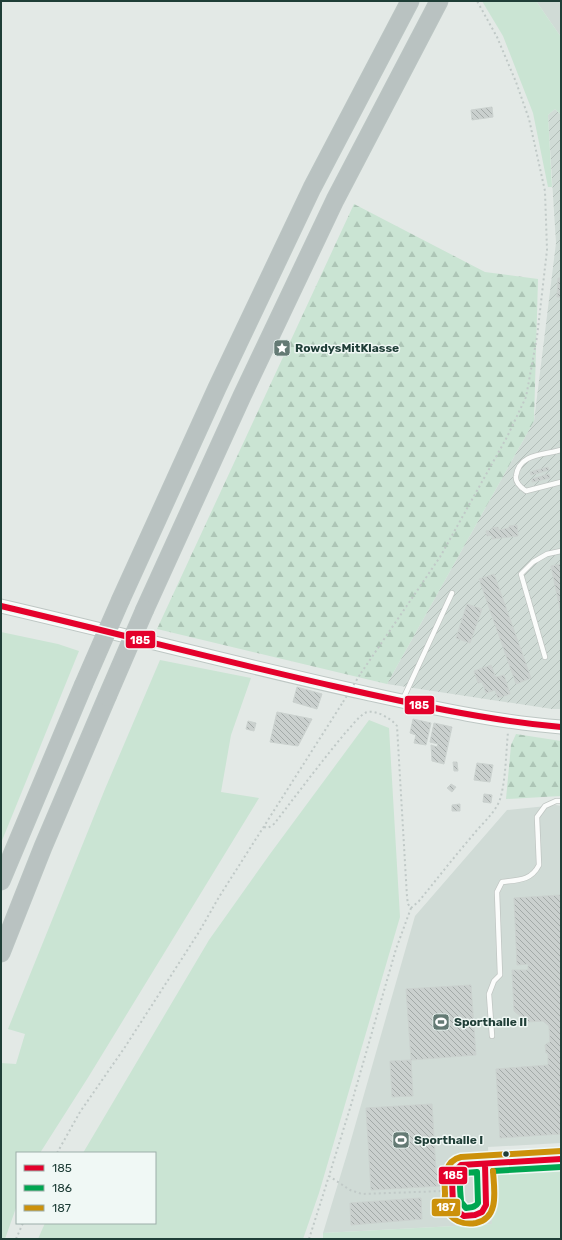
<svg xmlns="http://www.w3.org/2000/svg" width="562" height="1240" font-family="Rubik,sans-serif">
  <defs>
    <pattern id="industrial-furrows" width="10" height="10" patternUnits="userSpaceOnUse"><rect width="10" height="10" fill="#d0dbd6"/><path d="M-1 1l2-2M0 10L10 0M9 11l2-2" fill="none" stroke="#b2bdb8"/></pattern>
    <pattern id="forest-firs" width="22" height="20" patternUnits="userSpaceOnUse"><rect width="22" height="20" fill="#cae4d3"/><path d="M5 1l3.5 6h-7zM16 11l3.5 6h-7z" fill="#adc5b6"/></pattern>
    <pattern id="building-back-hatch" width="6" height="6" patternUnits="userSpaceOnUse"><rect width="6" height="6" fill="#cad0ce"/><path d="M-1 5l2 2M0 0l6 6M5-1l2 2" fill="none" stroke="#a3aaa8"/></pattern>
  </defs>
  <rect width="100%" height="100%" fill="#e3e9e6"/>
  <path fill="#d0dbd6" d="M536,1H561V37Z
    M556,805L561,806V1143L488,1147L492,1224L323,1233L347,1154L415,916L507,810Z"/>
  <path fill="url(#industrial-furrows)" d="M555,109L561,115V709H552L387,684L534,421L556,243L548,115Z"/>
  <path fill="#cae4d3" d="M482,1H536L561,37V115L555,109L548,115L552,187H548L533,113L503,36Z
    M1,632L58,644L79,651L1,843Z
    M160,660L251,678L231,735L221,792L259,798L89,1076L40,1153H17V1205L5,1239H1V1063L16,1064L25,1034L8,1029L105,789Z
    M369,720L389,728L400,917L319,1193L303,1239H38L45,1223H155V1153H83L209,940L270,854Z
    M561,1170V1239H323V1233L492,1224L489,1175Z"/>
  <path fill="url(#forest-firs)" d="M354,204L485,272L538,279L534,421L387,684L157,629Z
    M516,734L561,741V796L506,799L511,745Z"/>
  <path fill="url(#building-back-hatch)" stroke="#cbd2cf" d="M492,107L493,117L472,120L471,110Z
    M558,278H561V297H557Z
    M548,467L549,470L531,475L530,472Z
    M549,474L550,478L532,482V479Z
    M517,525L518,536L492,539V535L487,536L486,531L492,530V528L498,527L499,530L509,528V526Z
    M561,564V614L551,566Z
    M494,574L531,678L516,684L479,579Z
    M467,604L482,609L470,643L456,638Z
    M491,665L495,676L497,677L504,675L510,694L498,698L495,690L486,693L482,682L478,683L474,671Z
    M297,687L322,694L317,709L293,702Z
    M277,712L312,719L298,746L270,742Z
    M413,719L431,723L426,745L414,743L416,735L410,733Z
    M248,721L256,723L254,731L246,729Z
    M434,723L452,727L444,764L432,761L431,745L437,747L438,744L430,742Z
    M453,762H457L458,771H454Z
    M477,763L493,765L490,782L474,780Z
    M451,784L456,787L452,792L447,788Z
    M484,794L492,795L491,803L483,802Z
    M460,804V811H452V805Z
    M561,895V965H560L561,988V1134L500,1138L496,1069L548,1065V1053H546L545,1045L548,1043L550,1042L549,1026L543,1021L527,1022L514,1011L512,970H528V964L517,965L514,898Z
    M471,985L476,1055L411,1060L406,989Z
    M411,1060L413,1096L392,1097L390,1061Z
    M432,1104L436,1171H439L440,1186L371,1190L366,1108Z
    M421,1198L422,1219L351,1225L350,1203Z"/>
  <g fill="none" stroke-linecap="round" stroke-linejoin="round">
    <defs>
      <path id="service" d="M561,450C544,455 519,453 516,476C515,482 520,487 526,491L561,482
        M545,657L521,574L533,562L547,554L561,551
        M403,699L452,593
        M492,1036L489,994L494,981L500,975L497,892L502,882C518,880 531,881 539,865L537,817L545,806L556,801H561"/>
      <path id="minor" d="M485,1164L486,1205L482,1212L475,1215L464,1216L458,1212L453,1205L452,1179L454,1172L461,1165L561,1159"/>
      <path id="secondary" d="M1,606C122,634 243,666 365,693C429,707 495,722 561,727"/>
      <path id="motorway" d="M121,599L217,388L312,188L410,1
        M145,609L242,396L335,200L439,1
        M1,881L83,686
        M1,953L43,847L107,697"/>
    </defs>
    <use href="#service" stroke="#c0c6c3" stroke-width="6"/>
    <use href="#minor" stroke="#c0c6c3" stroke-width="11"/>
    <use href="#secondary" stroke="#bec7c4" stroke-width="15"/>
    <use href="#motorway" stroke="#bbc5c3" stroke-width="19"/>
    <path stroke="#c0c9c7" stroke-width="2" stroke-dasharray="2 3" stroke-linecap="butt" d="M361,673L440,557L507,437L526,397L537,337L547,250L545,191L529,119L516,82L497,37L477,1
      M264,827L268,828L274,824C298,793 321,762 346,732C352,726 358,717 365,713C374,708 392,719 397,726L407,897L408,904L411,908L396,949L351,1105L329,1176L350,1190L362,1194L443,1191
      M411,908L419,901C437,879 454,857 473,835C483,822 497,812 501,796C506,776 506,752 508,732
      M57,1153L80,1112L125,1047L199,932L219,897L343,702
      M16,1239L23,1223
      M309,1239L329,1176"/>
    <use href="#service" stroke="#fbfcfb" stroke-width="4.5"/>
    <use href="#minor" stroke="#fbfcfb" stroke-width="9"/>
    <use href="#secondary" stroke="#fbfcfb" stroke-width="13"/>
    <use href="#motorway" stroke="#b9c2c1" stroke-width="17"/>
    <defs>
      <path id="motorway-bridge" d="M83,686L121,599
        M107,697L145,609"/>
    </defs>
    <use href="#motorway-bridge" stroke="#bbc5c3" stroke-width="19" stroke-linecap="butt"/>
    <path stroke="#c0c9c7" stroke-width="2" stroke-dasharray="2 3" stroke-linecap="butt" d="M343,702L361,673"/>
    <use href="#motorway-bridge" stroke="#b9c2c1" stroke-width="17"/>
    <defs>
      <path id="bus-1" d="M1,606C112,632 222,661 333,686C408,703 484,720 561,727
        M485,1164L486,1205L482,1212L475,1215L464,1216L458,1212L453,1205L452,1179L454,1172L461,1165L561,1159"/>
      <path id="bus-2" d="M493,1171L561,1167
        M477,1172L478,1203C475,1208 471,1207 466,1208L461,1202C461,1193 457,1180 465,1173Z"/>
      <path id="bus-3" d="M493,1171C494,1189 500,1218 476,1223C463,1225 451,1221 446,1208C444,1204 445,1197 445,1193C444,1179 444,1161 461,1157L561,1151"/>
    </defs>
    <use href="#bus-1" stroke="#f0f8f5" stroke-width="9"/>
    <use href="#bus-2" stroke="#f0f8f5" stroke-width="9"/>
    <use href="#bus-3" stroke="#f0f8f5" stroke-width="9"/>
    <use href="#bus-1" stroke="#e4002b" stroke-width="6"/>
    <use href="#bus-2" stroke="#00a651" stroke-width="6"/>
    <use href="#bus-3" stroke="#cc910b" stroke-width="6"/>
  </g>
  <defs>
    <symbol id="sight-square" viewBox="-11 -11 22 22"><rect x="-9" y="-9" width="18" height="18" rx="4" fill="#647a74" stroke="#f0f8f5"/><path d="M0-6L1.8-2.2L6-1.7L2.9 1.2L3.7 5.4L0 3.3L-3.7 5.4L-2.9 1.2L-6-1.7L-1.8-2.2Z" fill="#fff"/></symbol>
    <symbol id="stadium-square" viewBox="-11 -11 22 22"><rect x="-9" y="-9" width="18" height="18" rx="4" fill="#647a74" stroke="#f0f8f5"/><path d="M0-5a6.5 5 0 1 0 0 10a6.5 5 0 1 0 0-10ZM-3.5-1.8h7v3.6h-7Z" fill="#fff"/></symbol>
  </defs>
  <g fill-rule="evenodd">
    <use href="#sight-square" x="272" y="338" width="20" height="20"/>
    <use href="#stadium-square" x="431" y="1012" width="20" height="20"/>
    <use href="#stadium-square" x="391" y="1130" width="20" height="20"/>
  </g>
  <circle fill="#1f3e37" stroke="#f0f8f5" stroke-width="1.5" cx="506" cy="1154" r="3.5"/>
  <g text-anchor="middle" stroke-width="3" stroke-linejoin="round" paint-order="stroke">
    <g font-size="12" font-weight="bold" fill="#1f3e37" stroke="#f0f8f5" text-anchor="start">
      <text x="295" y="352">RowdysMitKlasse</text>
      <text x="454" y="1026">Sporthalle II</text>
      <text x="414" y="1144">Sporthalle I</text>
    </g>
  </g>
  <g stroke="#f0f8f5" stroke-width="1.5">
    <rect x="125" y="630" width="31" height="19" rx="4" fill="#e4002b"/>
    <rect x="404" y="695" width="31" height="20" rx="4" fill="#e4002b"/>
    <rect x="438" y="1166" width="30" height="19" rx="4" fill="#e4002b"/>
    <rect x="431" y="1198" width="30" height="19" rx="4" fill="#cc910b"/>
  </g>
  <g font-size="11" text-anchor="middle" font-weight="bold" fill="#fff">
    <text x="140" y="644">185</text>
    <text x="419" y="709">185</text>
    <text x="453" y="1179">185</text>
    <text x="446" y="1211">187</text>
  </g>
  <rect width="562" height="1240" fill="none" stroke="#1f3e37" stroke-width="4"/>
  <rect x="16" y="1152" width="140" height="72" fill="#f0f8f5" stroke="#9caea9"/>
  <rect x="24" y="1165" width="20" height="6" fill="#e4002b" stroke="#9caea9"/>
  <text x="52" y="1172" font-size="12" fill="#1f3e37">185</text>
  <rect x="24" y="1185" width="20" height="6" fill="#00a651" stroke="#9caea9"/>
  <text x="52" y="1192" font-size="12" fill="#1f3e37">186</text>
  <rect x="24" y="1205" width="20" height="6" fill="#cc910b" stroke="#9caea9"/>
  <text x="52" y="1212" font-size="12" fill="#1f3e37">187</text>
</svg>
